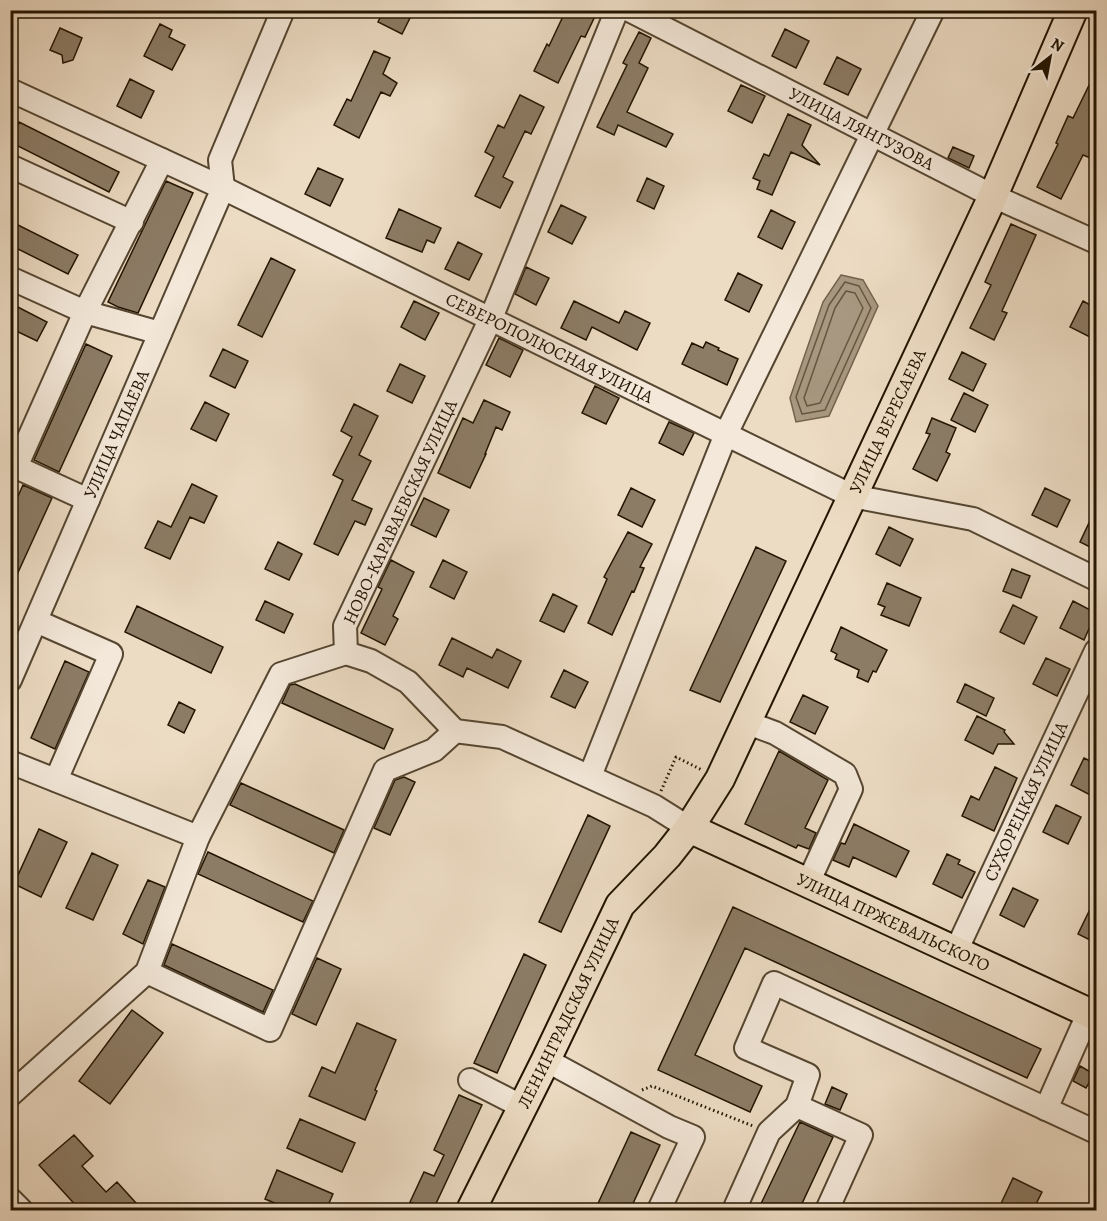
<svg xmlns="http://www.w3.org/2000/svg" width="1107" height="1221" font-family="Alegreya,serif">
  <rect width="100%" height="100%" fill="#eddcc4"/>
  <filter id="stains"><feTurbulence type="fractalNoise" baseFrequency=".00333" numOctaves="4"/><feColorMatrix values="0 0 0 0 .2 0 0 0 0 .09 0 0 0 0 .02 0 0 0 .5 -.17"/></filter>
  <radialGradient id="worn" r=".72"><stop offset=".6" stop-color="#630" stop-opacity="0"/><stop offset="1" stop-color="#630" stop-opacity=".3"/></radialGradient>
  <path fill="#a89881" stroke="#72634d" stroke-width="1.5" d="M841,275L863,280L878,306L829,416L796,422L790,398L823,302Z"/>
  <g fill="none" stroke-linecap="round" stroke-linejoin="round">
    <path stroke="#655640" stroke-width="1.5" d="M845,282L859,286L871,308L825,410L802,414L796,397L829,305Z
      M846,291L855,293L863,308L820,403L807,406L804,398L835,308Z"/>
  </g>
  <path fill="#8c7c66" stroke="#221400" stroke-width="1.5" d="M384,10H414L402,34L378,22Z
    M566,10H598L585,37L581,36L558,83L534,71L547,44L549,46Z
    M160,24L172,30L169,37L185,45L172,70L144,56Z
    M60,28L82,38L73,60L63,63L62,55L50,50Z
    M785,29L809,41L796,68L772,56Z
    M639,32L651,38L639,63L648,68L627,112L673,134L666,147L618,125L614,135L597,127L627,65L623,63Z
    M374,51L390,58L383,74L397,83L390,96L381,92L359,138L334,125L347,99L351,101Z
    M837,57L861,69L848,95L824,84Z
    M1096,71V150L1093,159L1083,155L1061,199L1037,187L1058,144L1056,143L1068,116L1073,118Z
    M130,79L154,91L141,118L117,106Z
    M741,85L765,96L752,123L728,111Z
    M520,95L544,107L531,134L525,131L503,177L513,182L500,208L475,196L494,157L485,152L498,125L504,128Z
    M788,114L811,125L802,145L820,165L791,152L772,195L757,189L760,181L753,178L764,154L769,156Z
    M19,122L119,172L109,192L10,142Z
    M953,147L974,156L969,168L948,158Z
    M318,168L343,179L330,206L305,194Z
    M647,178L664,186L654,209L637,201Z
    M166,181L193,193L138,313L118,307L108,302Z
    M561,205L586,217L572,244L548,232Z
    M399,209L441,228L434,243L427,240L422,252L386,238Z
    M771,210L795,222L782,249L758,237Z
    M10,221L78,255L68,274L10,245Z
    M1011,224L1036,235L1002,311L1007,313L994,340L970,328L991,285L985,282Z
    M458,242L482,254L469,280L445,269Z
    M271,258L295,270L262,337L238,325Z
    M526,267L549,278L536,305L515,294Z
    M738,273L762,285L749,312L725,300Z
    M414,301L439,313L425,340L401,327Z
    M574,301L619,323L625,311L650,323L637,350L592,327L586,340L561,328Z
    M1083,301L1094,307L1093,310L1096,312V340L1070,327Z
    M10,303L47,322L37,341L10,328Z
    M499,338L523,350L510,377L486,365Z
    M706,342L719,348L718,350L738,359L727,385L682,364L692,343L703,348Z
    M86,344L112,356L59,472L34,460Z
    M223,349L248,361L235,388L210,376Z
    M962,352L986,364L973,391L949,379Z
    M400,364L425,376L412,403L387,391Z
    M595,386L619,398L606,424L582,413Z
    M964,393L988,405L975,432L951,420Z
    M484,400L510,412L502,430L496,427L485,454H486L470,488L438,473L463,418L473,423Z
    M205,402L229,414L216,441L191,429Z
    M354,404L378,416L359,455L371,461L352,500L372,509L365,525L355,521L338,555L314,544L343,480L333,475L352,437L341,431Z
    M932,418L956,428L946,452L950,454L937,481L913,469L930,434L926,433Z
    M669,422L694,433L683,455L659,443Z
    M192,484L217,496L204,523L190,517L170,559L145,548L158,521L171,527Z
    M23,485L52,498L10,590V514Z
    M631,488L655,500L642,527L618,515Z
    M1045,488L1070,500L1057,527L1032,515Z
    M424,498L449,510L436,537L411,525Z
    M1096,508V550L1080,542Z
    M889,527L913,539L900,566L876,554Z
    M628,532L652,544L640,567L644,568L634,592L632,591L612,635L588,623L607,579L604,577Z
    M278,542L302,554L289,580L265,569Z
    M756,547L786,561L720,702L690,690Z
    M391,560L414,572L393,616L398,619L385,645L361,633L382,589L378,587Z
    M443,560L467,572L454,599L430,587Z
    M1012,569L1030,576L1021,598L1003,591Z
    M887,583L921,598L909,626L881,615L885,607L878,604Z
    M553,594L577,606L564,632L540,621Z
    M265,601L293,614L284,633L256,620Z
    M1073,601L1096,613L1084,640L1060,628Z
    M1013,605L1037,617L1024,644L1000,632Z
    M137,606L223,647L211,673L125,632Z
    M841,627L887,650L876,672L873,671L868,682L857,677L859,670L835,659L837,654L831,651Z
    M452,638L492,658L497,649L521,661L508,688L467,668L463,677L439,665Z
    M1046,658L1070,669L1057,696L1033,684Z
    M65,661L89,672L55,749L31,738Z
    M564,670L588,682L575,708L551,697Z
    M295,684L393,729L384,749L282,703L290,685Z
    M965,684L994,698L986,716L957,702Z
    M803,695L828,707L815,734L790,722Z
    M179,702L195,710L184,733L168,725Z
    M977,716L1005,730L1004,732L1014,744H998L993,754L965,740Z
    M779,751L828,780L805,828L816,833L809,849L798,845L796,848L745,824Z
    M1084,758L1096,764V798L1071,785Z
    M995,767L1017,778L994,831L962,816L971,796L979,800Z
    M404,777L415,782L390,835L374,828L395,780Z
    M241,783L344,830L334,853L230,805Z
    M1056,805L1081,817L1068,844L1043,832Z
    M588,815L610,826L561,932L539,922Z
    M854,824L909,851L896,877L853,857L849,867L833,860L841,843L845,844Z
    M39,829L67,842L41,897L14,884Z
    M208,852L313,901L303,922L198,874Z
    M92,853L118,865L93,920L66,908Z
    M947,854L960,860L958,864L975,872L962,898L933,884Z
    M148,880L165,887L143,944L123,934Z
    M1013,888L1038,900L1024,927L1000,915Z
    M1096,897V943L1078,934Z
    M733,907L1041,1049L1027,1078L745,948L695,1055L762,1086L750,1112L658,1070Z
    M172,944L273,990L263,1012L164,965Z
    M524,954L546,965L497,1073L474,1063Z
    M317,958L341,969L316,1025L292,1014Z
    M132,1010L163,1033L110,1104L79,1081Z
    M357,1023L396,1040L375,1090L377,1091L365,1120L309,1096L322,1067L335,1073Z
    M1080,1066L1094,1074L1086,1088L1073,1081Z
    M832,1087L847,1094L840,1110L825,1104Z
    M459,1095L482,1105L433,1210H429L410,1202L424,1172L434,1176L444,1155L434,1150Z
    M300,1119L355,1143L342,1172L287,1148Z
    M800,1122L833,1137L799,1210H758Z
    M631,1132L660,1145L630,1210H595Z
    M74,1135L93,1156L82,1166L106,1192L117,1182L136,1203L128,1210H80L39,1165Z
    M277,1170L333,1194L326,1210H291L265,1199Z
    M1013,1178L1042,1192L1033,1210H998Z"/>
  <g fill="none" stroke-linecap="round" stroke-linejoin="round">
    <defs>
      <g id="minor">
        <path d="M617,10L491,318L345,626L346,653L371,661L408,682L455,731L502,737L654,806L689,828"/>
        <path id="s1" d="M629,10L993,196L1096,242"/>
        <path id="s2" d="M10,90L223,188L852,496L973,519L1096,579"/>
        <path d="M10,166L132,222"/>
        <path d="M10,278L85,312L160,333"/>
        <path d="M88,500L16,467L85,312L162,160"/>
        <path d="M36,621L111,654L56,780"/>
        <path id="s3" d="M10,680L223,188L220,160L283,10"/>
        <path d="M748,723L775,733L845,774L851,789L808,883"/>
        <path d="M10,762L198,837L281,674L346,653"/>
        <path d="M590,776L726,434L933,10"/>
        <path id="s4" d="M956,951L1096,651"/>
        <path d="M147,972L270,1030L385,770L434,750L455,731"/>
        <path d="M546,1060L669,1127L693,1137L659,1210"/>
        <path d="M470,1080L523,1107"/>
        <path d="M10,1095L147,972L198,837"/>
        <path d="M797,1106L861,1135L827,1210"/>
        <path d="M1046,1109L1089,1012"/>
        <path d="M10,1199L21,1210"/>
        <path d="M734,1210L769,1132L797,1106L808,1075L746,1048L774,983L1096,1132"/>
      </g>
      <g id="major">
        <path id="s5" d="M689,828L1096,1016"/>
        <path id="s6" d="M471,1210L546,1060L620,905L667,856L689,828L720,779L993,196L1073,10"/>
      </g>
    </defs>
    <use href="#minor" stroke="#554631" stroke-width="26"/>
    <use href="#major" stroke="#221400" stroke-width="32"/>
    <path stroke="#221400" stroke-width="3" stroke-dasharray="1.5 3" stroke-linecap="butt" d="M661,791L676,757L702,770
      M642,1090L652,1086L753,1126"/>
    <use href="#minor" stroke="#f3e8d9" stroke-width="22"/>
    <use href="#major" stroke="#eddcc4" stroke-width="28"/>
  </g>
  <g text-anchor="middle" stroke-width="4.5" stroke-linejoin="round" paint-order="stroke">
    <g font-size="18" fill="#221400" stroke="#f3e8d9">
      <text dy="6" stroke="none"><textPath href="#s1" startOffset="261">УЛИЦА ЛЯНГУЗОВА</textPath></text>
      <text dy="6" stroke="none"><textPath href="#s2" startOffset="598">СЕВЕРОПОЛЮСНАЯ УЛИЦА</textPath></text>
      <text dy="6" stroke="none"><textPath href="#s6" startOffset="896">УЛИЦА ВЕРЕСАЕВА</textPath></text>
      <text dy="6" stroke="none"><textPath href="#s3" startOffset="268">УЛИЦА ЧАПАЕВА</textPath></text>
      <text transform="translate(400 512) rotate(-65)" y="6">НОВО-КАРАВАЕВСКАЯ УЛИЦА</text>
      <text dy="6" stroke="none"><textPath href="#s4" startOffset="165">СУХОРЕЦКАЯ УЛИЦА</textPath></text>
      <text dy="6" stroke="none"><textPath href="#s5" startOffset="225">УЛИЦА ПРЖЕВАЛЬСКОГО</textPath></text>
      <text dy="6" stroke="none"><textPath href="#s6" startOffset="220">ЛЕНИНГРАДСКАЯ УЛИЦА</textPath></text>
    </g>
  </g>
  <rect width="1107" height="1221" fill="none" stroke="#eddcc4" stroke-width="36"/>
  <rect x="12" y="12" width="1083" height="1197" fill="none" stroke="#221400" stroke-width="3"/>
  <rect x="18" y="18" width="1071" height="1185" fill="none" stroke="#221400" stroke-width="1.5"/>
  <g transform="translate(1050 57) rotate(31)" stroke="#f3e8d9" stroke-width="4.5" paint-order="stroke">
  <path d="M0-4.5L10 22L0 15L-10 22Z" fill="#221400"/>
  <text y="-9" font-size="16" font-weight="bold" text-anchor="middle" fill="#221400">N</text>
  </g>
  <rect width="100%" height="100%" filter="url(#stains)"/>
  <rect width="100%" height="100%" fill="url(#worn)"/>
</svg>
